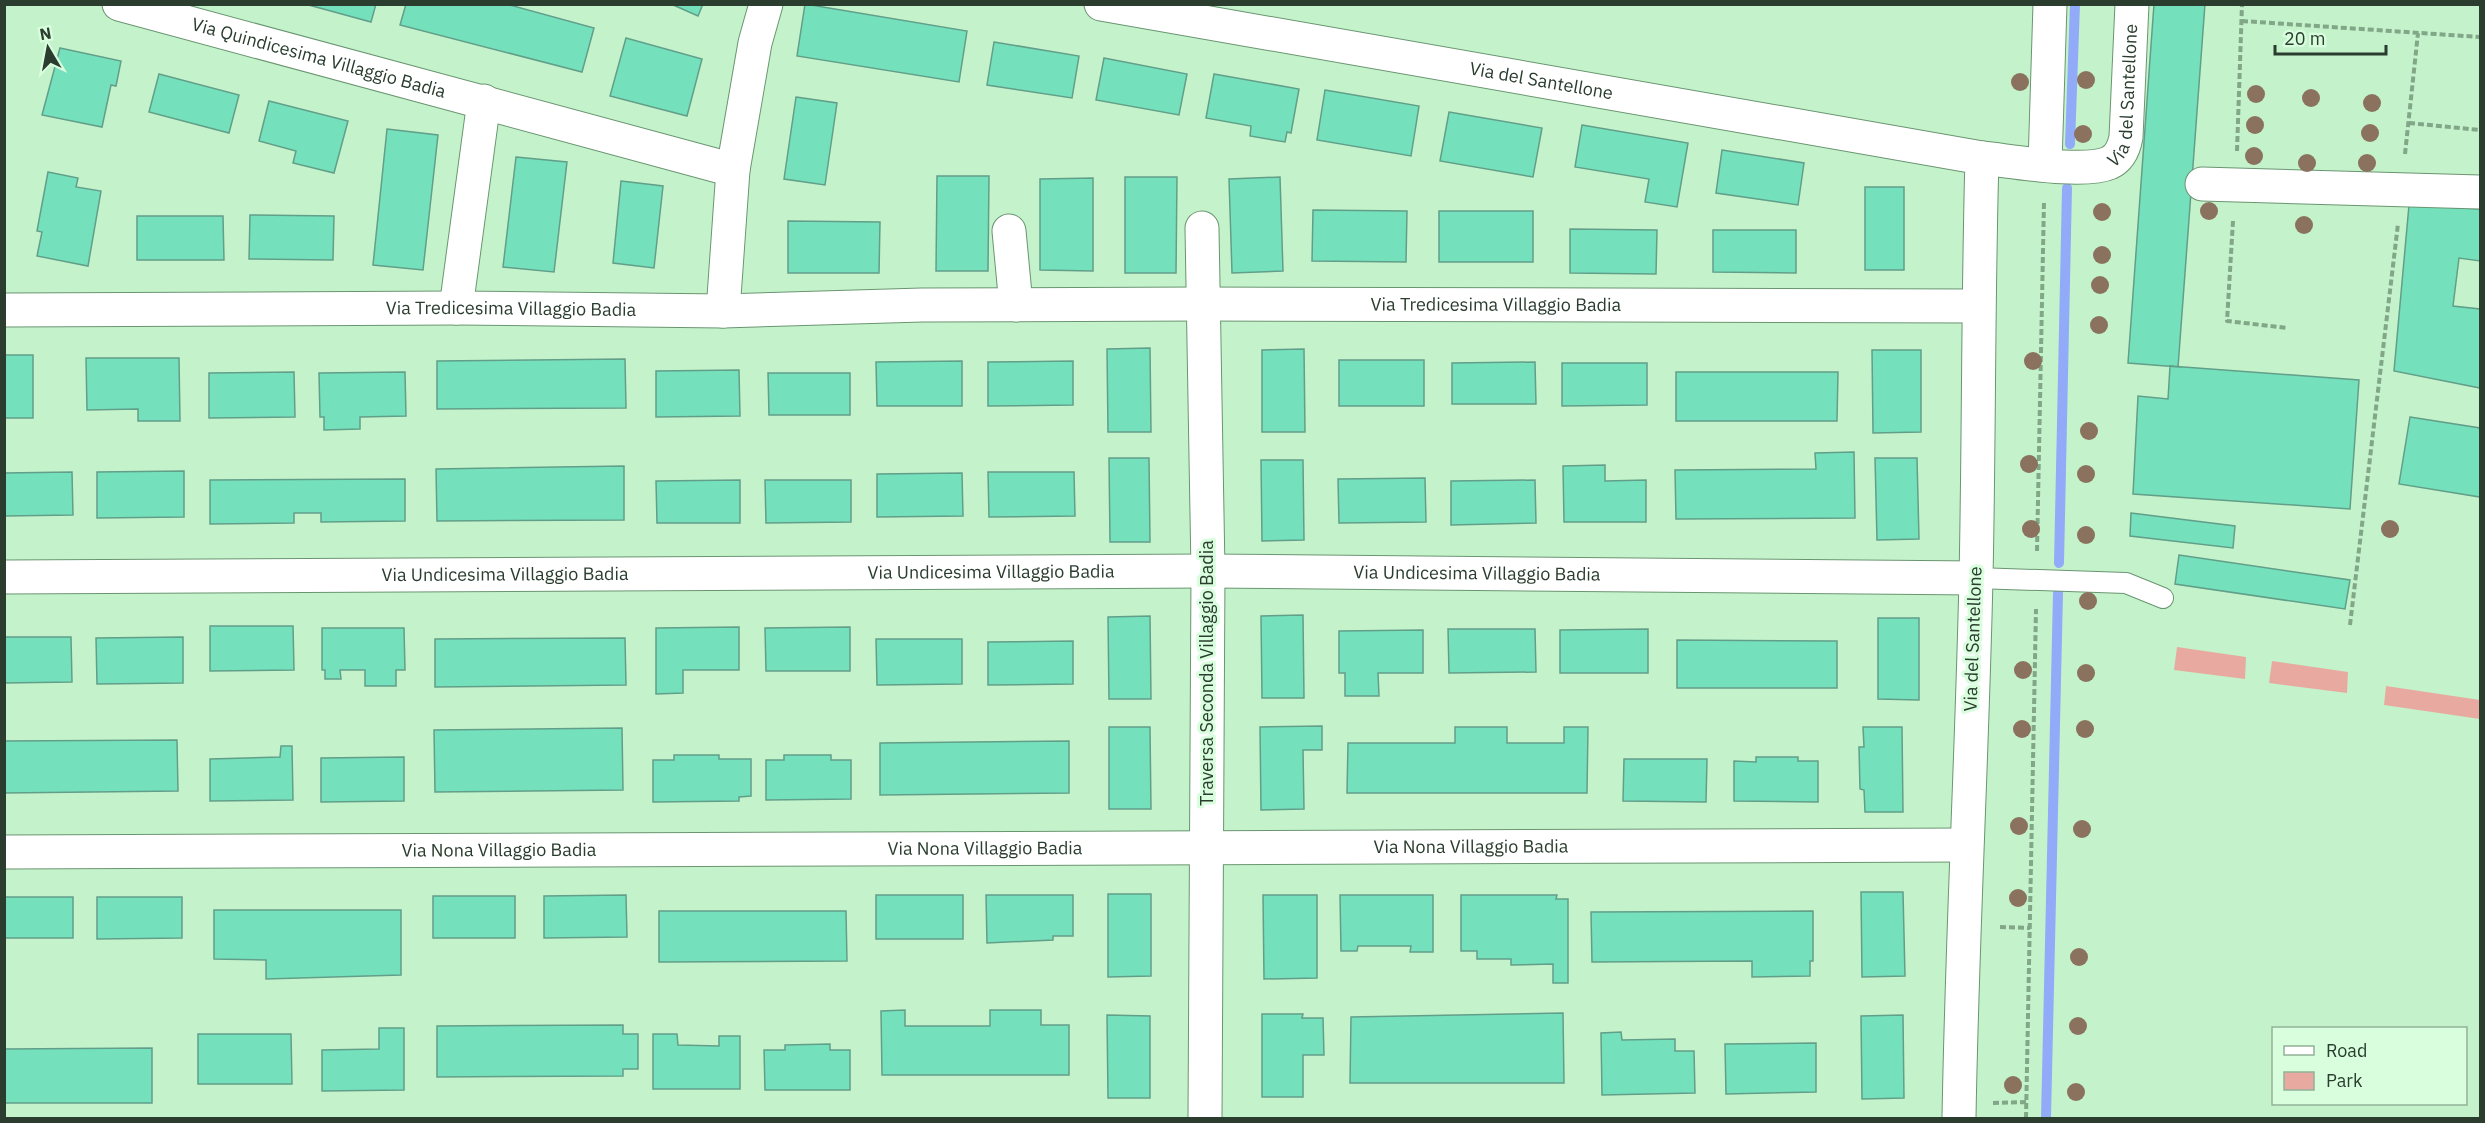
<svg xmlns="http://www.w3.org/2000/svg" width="2485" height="1123" font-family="'IBM Plex Sans',sans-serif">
  <rect width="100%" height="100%" fill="#c4f3cb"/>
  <path fill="#e8aaa0" d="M2177,647L2246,657L2245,679L2174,670Z
    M2272,661L2348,672L2347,693L2269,683Z
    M2386,686L2480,700V719L2384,705Z"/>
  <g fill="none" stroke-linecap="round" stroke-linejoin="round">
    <path stroke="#91abf8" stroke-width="10" d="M2070,144L2075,4
      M2059,563L2067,188
      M2046,1118L2058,593"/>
  </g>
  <path fill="#74e1bc" stroke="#629f89" stroke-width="1.5" d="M305,4H376L371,22Z
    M406,4H506L594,28L582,72L400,25Z
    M671,4H703L698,16Z
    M805,4L967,31L959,82L797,56Z
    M2154,4H2205L2178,367L2128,363Z
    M626,38L702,59L687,116L610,96Z
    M994,42L1079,56L1072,98L987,85Z
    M60,48L121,61L116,86L111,85L102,127L42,115Z
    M1104,58L1187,74L1179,115L1096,100Z
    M159,74L239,95L229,133L149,112Z
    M1214,74L1299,89L1291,133L1287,132L1285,142L1250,136L1251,126L1206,118Z
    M1325,90L1419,106L1411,156L1317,140Z
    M796,97L837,103L825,185L784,179Z
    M269,101L348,121L334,173L293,163L296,151L259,141Z
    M1449,112L1542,128L1533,177L1440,161Z
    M1582,125L1688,143L1677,207L1645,202L1649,179L1575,167Z
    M387,129L438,135L423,270L373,265Z
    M1722,150L1804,163L1798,205L1716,193Z
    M516,157L567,162L554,272L503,267Z
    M48,172L78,178L76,187L101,191L88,266L37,256L42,232L37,231Z
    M937,176H989L988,271H936Z
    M1125,177H1177L1176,273H1125Z
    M1280,177L1283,271L1232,273L1229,179Z
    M1093,178V271L1040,270V179Z
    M621,181L663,186L654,268L613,263Z
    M1865,187H1904V270H1865Z
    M2409,205L2480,209V261L2459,258L2453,306L2480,309V388L2394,371Z
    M1313,210L1407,211L1406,262L1312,261Z
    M1439,211H1533V262H1439Z
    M250,215L334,216L333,260L249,259Z
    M137,216H223L224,260H137Z
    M788,221L880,222L879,273H788Z
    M1570,229L1657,230L1656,274L1570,273Z
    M1713,230H1796V273L1713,272Z
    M1150,348L1151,432H1108L1107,349Z
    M1304,349L1305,432H1262V350Z
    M1872,350H1921V432L1873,433Z
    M4,355H33V418H4Z
    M86,358H179L180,421H138V409L87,410Z
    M625,359L626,408L437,409V361Z
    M1339,360H1424V406H1339Z
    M962,361V406H877L876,362Z
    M1073,361V405L988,406V362Z
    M1535,362L1536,404H1452V363Z
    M1562,363H1647V405L1562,406Z
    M2170,366L2359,380L2350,509L2133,494L2138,396L2168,399Z
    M739,370L740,416L656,417V371Z
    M294,372L295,417L209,418V373Z
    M405,372L406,416L360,417V429L324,430V417H320L319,373Z
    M1676,372H1838L1837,421H1676Z
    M768,373H850V415H769Z
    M2410,417L2480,428V497L2399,484Z
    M1854,452L1855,518L1676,519L1675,470L1816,469L1815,453Z
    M1109,458H1149L1150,542H1110Z
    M1875,458H1917L1919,539L1877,540Z
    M1261,460H1303L1304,540L1262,541Z
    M1605,465V481L1646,480V522H1564L1563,466Z
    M624,466V520L437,521L436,469Z
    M184,471V517L97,518V472Z
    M72,472L73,515L4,516V473Z
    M988,472H1074L1075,516L989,517Z
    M962,473L963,516L877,517V474Z
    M1425,478L1426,522L1339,523L1338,479Z
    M405,479V521L321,522V513H294V523L210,524V480Z
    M740,480V523H657L656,481Z
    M765,480H851V522L766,523Z
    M1535,480L1536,523L1451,525V481Z
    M2131,513L2235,526L2233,548L2130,536Z
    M2179,555L2350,580L2345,609L2175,584Z
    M1303,615L1304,698H1262L1261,616Z
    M1150,616L1151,699H1109L1108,617Z
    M1878,618H1919V700L1878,699Z
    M210,626H293L294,670L210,671Z
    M739,627V670H683V693L656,694V628Z
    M850,627V671H766L765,628Z
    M322,628H404L405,670H396V686H365V670H340L341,679H325V670H322Z
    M1448,629H1535L1536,672L1449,673Z
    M1648,629V673H1560V630Z
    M1423,630V673H1378L1379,696H1345V673H1339V631Z
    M4,637H71L72,682L4,683Z
    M183,637V683L97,684L96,638Z
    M625,638L626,685L435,687V639Z
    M876,639H962V684L877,685Z
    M1677,640L1837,641V688H1677Z
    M1073,641V684L988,685V642Z
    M1322,726V750H1303L1304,809L1261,810L1260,727Z
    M1109,727H1150L1151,809H1109Z
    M1455,727H1507V743H1564V727H1588L1587,793H1347L1348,743H1455Z
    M1863,727H1902L1903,812H1865L1864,790L1860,789L1859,747H1864Z
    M622,728L623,790L435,792L434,730Z
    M177,740L178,791L4,793V741Z
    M1069,741V793L880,795V743Z
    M281,746H292L293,800L210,801V759L280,757Z
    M674,755H719V759H751V796L739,797V801L653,802V760H674Z
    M784,755H831V760H851V799L766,800V760H784Z
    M404,757V801L321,802V758Z
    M1756,757H1798V761H1818V802L1734,801V761L1756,762Z
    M1624,759H1707L1706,802L1623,801Z
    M1861,892H1903L1905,976L1862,977Z
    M1108,894H1151V976L1108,977Z
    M626,895L627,937L544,938V896Z
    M876,895H963V939H876Z
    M986,895H1073V936H1053V940L987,943Z
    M1263,895H1317V978L1264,979Z
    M1340,895H1433V952H1410L1411,946H1358L1357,951H1341Z
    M1461,895H1557L1556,899H1568V983H1553V964L1511,965V959H1477V951H1461Z
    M433,896H515V938H433Z
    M4,897H73V938H4Z
    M97,897H182V938L97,939Z
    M214,910H401V975L266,979V960L214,959Z
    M659,911H846L847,961L659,962Z
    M1813,911V961H1810V976L1752,977V961L1592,962L1591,912Z
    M905,1010V1026H990V1010H1041V1025H1069V1075H882L881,1011Z
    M1563,1013L1564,1083H1350L1351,1017Z
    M1262,1014H1303L1302,1018H1323L1324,1055H1303V1097H1262Z
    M1107,1015L1150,1016V1098H1108Z
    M1903,1015L1904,1098L1862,1099L1861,1016Z
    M623,1025V1034H638V1069H623V1076L437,1077V1026Z
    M379,1028H404V1090L322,1091V1050L379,1049Z
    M1621,1032L1622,1040L1675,1039V1051H1694L1695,1093L1602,1095L1601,1033Z
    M198,1034H291L292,1084H198Z
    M653,1034H677L678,1045L719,1046V1036H740V1089H653Z
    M1816,1043V1092L1726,1094L1725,1044Z
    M830,1044V1050H850V1090H765L764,1050H785V1045Z
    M152,1048V1103H4V1049Z"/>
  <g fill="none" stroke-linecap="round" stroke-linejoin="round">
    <defs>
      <path id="lane" d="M1976,578L2126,583L2163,598"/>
      <g id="street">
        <path id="s1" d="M119,4L733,170"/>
        <path id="s2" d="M1101,4L1982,158C1978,298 1979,438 1976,578C1972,758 1962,938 1959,1118"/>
        <path id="s3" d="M1982,158C2012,161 2083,174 2109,163C2120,158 2124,148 2126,137L2132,4"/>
        <path d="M2045,164L2050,4"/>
        <path d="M2202,184L2480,192"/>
        <path d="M1202,228L1208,571L1205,1118"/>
        <path d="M1009,231L1016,305"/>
        <path d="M456,308L484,101"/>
        <path id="s4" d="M4,310L456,308L723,311L922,305L1202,304L1977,306"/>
        <path d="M723,311L733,170L755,43L766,4"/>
        <path id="s5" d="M4,577L1208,571L1976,578"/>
        <path id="s6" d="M4,852L1965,845"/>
      </g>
    </defs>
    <use href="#lane" stroke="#6a9571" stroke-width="22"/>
    <use href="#street" stroke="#6a9571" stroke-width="35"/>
    <path stroke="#82a688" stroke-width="4" stroke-dasharray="6 3" stroke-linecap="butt" d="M2242,21L2480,37
      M2409,123L2480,130
      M2237,151L2242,4
      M2405,154L2418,33
      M2233,221L2227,321L2288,328
      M2037,551L2044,201
      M2350,625L2398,224
      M2000,927L2030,928
      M1993,1103L2026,1102
      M2026,1118L2036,609"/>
    <use href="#lane" stroke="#fff" stroke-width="20"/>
    <use href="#street" stroke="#fff" stroke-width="33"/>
  </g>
  <g fill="#8a725e">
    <circle cx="2086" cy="80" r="9"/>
    <circle cx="2020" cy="82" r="9"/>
    <circle cx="2256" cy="94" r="9"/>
    <circle cx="2311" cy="98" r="9"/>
    <circle cx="2372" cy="103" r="9"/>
    <circle cx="2255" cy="125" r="9"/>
    <circle cx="2370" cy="133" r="9"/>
    <circle cx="2083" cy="134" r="9"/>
    <circle cx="2254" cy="156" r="9"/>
    <circle cx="2307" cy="163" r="9"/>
    <circle cx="2367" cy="163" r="9"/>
    <circle cx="2209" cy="211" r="9"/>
    <circle cx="2102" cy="212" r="9"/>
    <circle cx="2304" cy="225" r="9"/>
    <circle cx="2102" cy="255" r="9"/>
    <circle cx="2100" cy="285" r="9"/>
    <circle cx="2099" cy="325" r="9"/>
    <circle cx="2033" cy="361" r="9"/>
    <circle cx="2089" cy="431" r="9"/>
    <circle cx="2029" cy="464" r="9"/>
    <circle cx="2086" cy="474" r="9"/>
    <circle cx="2031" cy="529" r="9"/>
    <circle cx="2390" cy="529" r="9"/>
    <circle cx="2086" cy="535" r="9"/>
    <circle cx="2088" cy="601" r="9"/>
    <circle cx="2023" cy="670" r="9"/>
    <circle cx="2086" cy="673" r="9"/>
    <circle cx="2022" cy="729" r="9"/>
    <circle cx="2085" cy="729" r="9"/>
    <circle cx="2019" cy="826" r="9"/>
    <circle cx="2082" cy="829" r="9"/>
    <circle cx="2018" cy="898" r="9"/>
    <circle cx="2079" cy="957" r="9"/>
    <circle cx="2078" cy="1026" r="9"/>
    <circle cx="2013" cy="1085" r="9"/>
    <circle cx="2076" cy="1092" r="9"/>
  </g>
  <g text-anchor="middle" stroke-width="6" stroke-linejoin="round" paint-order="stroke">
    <g font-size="18" fill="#2a3d2e" stroke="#d8fede">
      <text dy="6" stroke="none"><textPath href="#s1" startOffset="207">Via Quindicesima Villaggio Badia</textPath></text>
      <text dy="6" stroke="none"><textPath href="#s2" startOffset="447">Via del Santellone</textPath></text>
      <text dy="6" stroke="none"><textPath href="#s3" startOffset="201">Via del Santellone</textPath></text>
      <text dy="6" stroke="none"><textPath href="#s4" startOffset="1492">Via Tredicesima Villaggio Badia</textPath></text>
      <text dy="6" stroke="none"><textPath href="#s4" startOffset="507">Via Tredicesima Villaggio Badia</textPath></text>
      <text dy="6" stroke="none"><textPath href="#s5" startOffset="987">Via Undicesima Villaggio Badia</textPath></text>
      <text dy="6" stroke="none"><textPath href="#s5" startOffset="1473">Via Undicesima Villaggio Badia</textPath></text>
      <text dy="6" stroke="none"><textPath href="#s5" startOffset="501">Via Undicesima Villaggio Badia</textPath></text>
      <text transform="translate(1973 639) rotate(-88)" y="6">Via del Santellone</text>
      <text transform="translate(1207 673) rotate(-90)" y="6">Traversa Seconda Villaggio Badia</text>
      <text dy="6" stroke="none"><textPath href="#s6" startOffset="1467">Via Nona Villaggio Badia</textPath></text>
      <text dy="6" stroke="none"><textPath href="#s6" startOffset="981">Via Nona Villaggio Badia</textPath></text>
      <text dy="6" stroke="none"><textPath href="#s6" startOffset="495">Via Nona Villaggio Badia</textPath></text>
    </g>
  </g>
  <rect width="2485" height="1123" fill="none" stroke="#2a3d2e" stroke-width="12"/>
  <rect x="2272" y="1027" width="195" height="78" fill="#d8fede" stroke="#92b198" stroke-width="1.5"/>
  <rect x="2284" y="1046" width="30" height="9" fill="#ffffff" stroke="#92b198" stroke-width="1.5"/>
  <text x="2326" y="1057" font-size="18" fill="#2a3d2e">Road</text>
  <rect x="2284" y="1072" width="30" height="18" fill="#e8aaa0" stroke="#92b198" stroke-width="1.5"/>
  <text x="2326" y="1087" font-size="18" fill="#2a3d2e">Park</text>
  <g transform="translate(48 48) rotate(350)" stroke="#d8fede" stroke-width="4.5" paint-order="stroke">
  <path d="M0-4.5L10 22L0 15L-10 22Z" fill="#2a3d2e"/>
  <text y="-9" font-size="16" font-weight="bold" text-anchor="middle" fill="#2a3d2e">N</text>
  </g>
  <path d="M2275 45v9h111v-9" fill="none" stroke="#2a3d2e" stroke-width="3"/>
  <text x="2284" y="45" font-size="18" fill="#2a3d2e" stroke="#d8fede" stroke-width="4.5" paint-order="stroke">20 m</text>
</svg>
